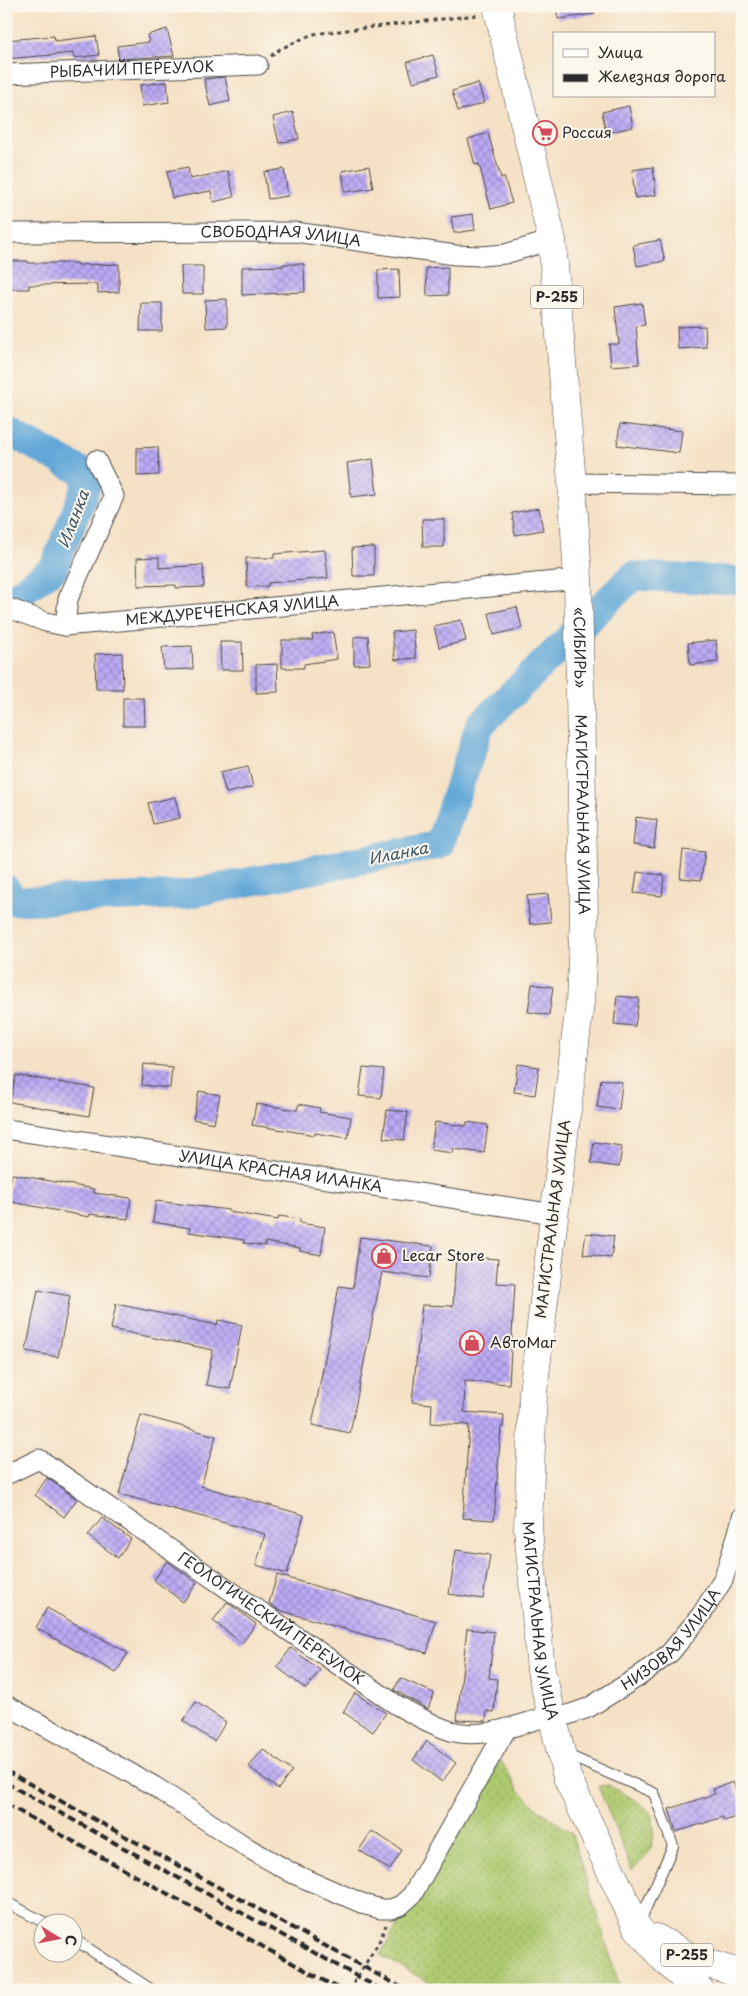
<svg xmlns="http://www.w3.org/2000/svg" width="748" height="1996" font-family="'Playpen Sans',sans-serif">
  <defs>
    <pattern id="grass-dots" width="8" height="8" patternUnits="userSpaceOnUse" patternTransform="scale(1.25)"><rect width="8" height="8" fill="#afc96f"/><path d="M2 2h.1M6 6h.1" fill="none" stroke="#8fa35b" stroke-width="1.8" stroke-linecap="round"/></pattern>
    <pattern id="building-cross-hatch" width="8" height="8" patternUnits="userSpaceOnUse" patternTransform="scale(1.25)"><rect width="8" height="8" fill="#bcaaf6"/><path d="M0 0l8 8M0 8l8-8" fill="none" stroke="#998bc7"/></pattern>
  </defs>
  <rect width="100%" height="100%" fill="#fbf7ec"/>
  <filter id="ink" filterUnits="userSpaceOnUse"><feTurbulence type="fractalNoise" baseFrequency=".02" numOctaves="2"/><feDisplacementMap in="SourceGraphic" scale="10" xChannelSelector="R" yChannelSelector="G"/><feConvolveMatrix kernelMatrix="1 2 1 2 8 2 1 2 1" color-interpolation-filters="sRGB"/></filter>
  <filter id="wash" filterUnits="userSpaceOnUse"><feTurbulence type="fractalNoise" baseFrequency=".0096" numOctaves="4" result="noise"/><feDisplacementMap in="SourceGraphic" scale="20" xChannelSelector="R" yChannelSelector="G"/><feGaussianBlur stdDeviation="1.12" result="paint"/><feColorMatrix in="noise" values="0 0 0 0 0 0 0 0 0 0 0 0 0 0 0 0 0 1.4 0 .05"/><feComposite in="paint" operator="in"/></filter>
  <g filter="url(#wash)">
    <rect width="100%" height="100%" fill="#f5e1c5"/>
    <path fill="url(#grass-dots)" stroke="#6d7a4d" d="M495,1759L501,1761L518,1789L539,1810L571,1832L621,1990H443L380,1955Z
      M608,1785C621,1792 636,1799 647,1809C656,1817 655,1839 650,1850C646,1858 638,1864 632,1870L598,1786Z"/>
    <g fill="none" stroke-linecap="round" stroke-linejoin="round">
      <path stroke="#62a7d7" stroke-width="29" d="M6,430L90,476L54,568L6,603
        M6,889L15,901L182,895L439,845L480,725L633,576L742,581"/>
    </g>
    <g id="blocks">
      <path fill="url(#building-cross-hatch)" d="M556,6H594L595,14L558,19Z
        M167,29L174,56L119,59L117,46L149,42L147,35Z
        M54,36L55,41L96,36L99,55L74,58L73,53L6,59V40Z
        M433,55L439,75L413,82L407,62Z
        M225,77L230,101L210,106L204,79Z
        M167,82L169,102L142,106L140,85Z
        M478,83L484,103L458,111L452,91Z
        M629,106L633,127L606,133L602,112Z
        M293,112L299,139L279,143L273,117Z
        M488,133L501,178L504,177L512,203L491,209L479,164L475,165L468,139Z
        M369,166L373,188L345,192L342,171Z
        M188,167L190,179L228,171L234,197L213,202L211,191L172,198L167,171Z
        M653,167L656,195L635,198L632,170Z
        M284,169L288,196L268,199L264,172Z
        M473,214L475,230L454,233L451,217Z
        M660,240L665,261L637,266L633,245Z
        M7,261H28V263H78V265L119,264V292L98,293V284L29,285V289H8Z
        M283,264H304L305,292L242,295V267L283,266Z
        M181,266H203V294H182Z
        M448,267V295L427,296L426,268Z
        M399,269L400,297L378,298V270Z
        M227,299V327L206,328L205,300Z
        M141,303H162V331H140Z
        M642,303L645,325L636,326L639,364L611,366L609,344H619L615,307Z
        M705,326L706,347L678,349L677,327Z
        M620,424L682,431L679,453L617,445Z
        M158,447L159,475L137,476V448Z
        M373,459L377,494L351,497L347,463Z
        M539,508L543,530L515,535L512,513Z
        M422,519H444V547H423Z
        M374,547V576H353L352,548Z
        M325,550L328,578L268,583V586L247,587L246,558H274V554Z
        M159,557V568L203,565L204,587L176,588V585L138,586L137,558Z
        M517,607L522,628L494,635L489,613Z
        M461,620L466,641L439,647L434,626Z
        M413,630L416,658L395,660L392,632Z
        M333,632L337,659L304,664V668H282V640H313L312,635Z
        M368,636L370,664L354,665V637Z
        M716,640L718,662L690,665L688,643Z
        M220,642H242L243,670H221Z
        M192,646L193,669L164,670L162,647Z
        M122,653L123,689H96L95,654Z
        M277,664L278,692L256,693V665Z
        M123,698H144L145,726H123Z
        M248,766L253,787L226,793L220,772Z
        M175,797L180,818L153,824L148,803Z
        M636,817L657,820L654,848L633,845Z
        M683,850L705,852L701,880L680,878Z
        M637,872L664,875L662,896L634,893Z
        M548,894L551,922L530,924L527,896Z
        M532,984L553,987L549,1015L528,1012Z
        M617,996L639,998L635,1026L614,1024Z
        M144,1064L172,1067L170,1088L142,1085Z
        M518,1064L539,1067L535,1095L514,1092Z
        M363,1068L384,1070L381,1098L359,1096Z
        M16,1075L94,1088L89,1116L10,1102Z
        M601,1079L622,1082L619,1110L597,1107Z
        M199,1091L220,1095L214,1123L193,1119Z
        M256,1104L297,1110L299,1104L320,1108L319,1112L351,1117L348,1138L315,1133V1135L252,1125Z
        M387,1110L408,1112L404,1140L383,1138Z
        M435,1122L466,1126L467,1122L488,1125L484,1153L453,1149V1153L431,1150Z
        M594,1142L622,1146L619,1167L591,1163Z
        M12,1174L94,1189V1193L131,1198L128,1219L90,1214L89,1217L7,1201Z
        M156,1201L229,1210V1212L278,1220L279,1216L300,1219V1223L325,1227L321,1255L300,1251V1248L265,1242V1246L244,1243V1240L189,1232L190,1228L153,1222Z
        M586,1233L614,1236L611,1258L583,1254Z
        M360,1237L433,1246L429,1278L382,1272L350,1433L312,1425L339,1286L353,1288Z
        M456,1256L498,1259L496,1283L515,1284L509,1384L465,1381L464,1412L504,1415L503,1427H501L494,1520L463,1518L469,1425L431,1423L432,1404L412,1402L422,1305L453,1306Z
        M38,1290L70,1296L58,1357L26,1351Z
        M116,1304L217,1325L218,1320L242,1325L230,1389L206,1385L213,1350L111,1329Z
        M141,1415L216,1436L201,1486L304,1515L287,1574L256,1565L265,1534L119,1494Z
        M47,1478L77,1499L64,1517L35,1495Z
        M102,1518L131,1539L118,1558L88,1536Z
        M456,1550L490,1555L483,1599L449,1594Z
        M167,1561L197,1583L183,1602L154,1580Z
        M277,1575L436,1621L427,1653L279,1610L269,1603Z
        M227,1602L256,1624L242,1643L213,1621Z
        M47,1608L128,1653L116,1673L36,1628Z
        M467,1629L494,1632L489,1678L497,1679L494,1712L487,1711L486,1721L457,1720Z
        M291,1648L320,1670L306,1689L277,1667Z
        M400,1678L434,1693L428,1709L394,1690Z
        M355,1693L386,1713L373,1732L343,1712Z
        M196,1702L226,1722L214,1741L183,1721Z
        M427,1741L456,1763L442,1782L413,1760Z
        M263,1749L292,1771L278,1789L249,1767Z
        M733,1782L742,1807V1815L724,1821L723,1817L676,1832L669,1809L715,1794L713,1789Z
        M372,1831L402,1850L390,1870L359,1850Z"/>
    </g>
  </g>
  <g filter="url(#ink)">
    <use href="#blocks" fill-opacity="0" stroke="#494642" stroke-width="1"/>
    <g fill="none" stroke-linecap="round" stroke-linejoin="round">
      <defs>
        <path id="lane" d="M565,1754L654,1793L673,1846L640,1921
          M6,1902L47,1924
          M72,1938L152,1990"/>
        <g id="street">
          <path id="s1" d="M6,74L258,65"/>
          <path id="s2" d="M6,233L295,232L455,255L481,256L505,254L552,240"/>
          <path id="s3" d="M96,460L114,496L68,599L65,626L578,579"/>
          <path d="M572,483L742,485"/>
          <path d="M6,607L46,622L65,626"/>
          <path id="s4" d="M6,1129L554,1214"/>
          <path id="s5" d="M6,1475L39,1459L395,1704C413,1714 431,1725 451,1731C484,1740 520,1724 552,1715"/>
          <path d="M6,1705L154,1786L248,1848L294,1874L366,1905L381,1909H391L401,1905L412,1895L507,1728"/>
          <path id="s6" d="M553,1720L588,1708L638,1677L670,1653L701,1615L723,1580L738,1533L742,1517"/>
        </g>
        <g id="primary">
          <path id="s7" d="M497,6L552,240L572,483L578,579L584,920L580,1002L533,1392L528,1528L541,1670L567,1777L637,1927L663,1958L688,1982L700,1990"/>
          <path d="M656,1938L695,1960L742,1974"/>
        </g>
      </defs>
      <use href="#lane" stroke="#494642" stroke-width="12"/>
      <use href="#street" stroke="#494642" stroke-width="21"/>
      <use href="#primary" stroke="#494642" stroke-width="29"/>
      <path stroke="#494642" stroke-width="3" stroke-dasharray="4 4" stroke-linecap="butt" d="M271,56L280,49L313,34L478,15
        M349,1990L379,1942L386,1925"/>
      <use href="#lane" stroke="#fff" stroke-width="10"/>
      <use href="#street" stroke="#fff" stroke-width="19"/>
      <use href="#primary" stroke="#fff" stroke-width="28"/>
      <path stroke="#2b2b2b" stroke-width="4" stroke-dasharray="8 4" stroke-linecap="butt" d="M6,1771L406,1990
        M6,1783L382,1990
        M6,1804L341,1990"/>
    </g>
  </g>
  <defs>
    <symbol id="supermarket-ring" viewBox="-11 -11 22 22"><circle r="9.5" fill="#fbf7ec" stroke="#d1495b" stroke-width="1.5"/><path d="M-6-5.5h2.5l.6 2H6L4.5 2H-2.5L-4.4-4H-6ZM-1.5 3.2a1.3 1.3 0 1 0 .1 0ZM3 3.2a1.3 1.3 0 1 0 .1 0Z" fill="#d1495b"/></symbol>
    <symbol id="shop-ring" viewBox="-11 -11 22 22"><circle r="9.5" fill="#fbf7ec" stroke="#d1495b" stroke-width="1.5"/><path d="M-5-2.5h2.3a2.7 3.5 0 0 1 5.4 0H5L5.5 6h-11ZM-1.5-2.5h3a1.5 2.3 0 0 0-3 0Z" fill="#d1495b"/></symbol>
  </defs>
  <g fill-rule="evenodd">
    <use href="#supermarket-ring" x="531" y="119" width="28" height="28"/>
    <use href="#shop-ring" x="370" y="1242" width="28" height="28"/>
    <use href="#shop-ring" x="458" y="1329" width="28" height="28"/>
  </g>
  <g text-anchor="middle" stroke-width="4" stroke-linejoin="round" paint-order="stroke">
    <g fill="#fbf7ec" stroke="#696865" stroke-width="1">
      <rect x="531" y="285.5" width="52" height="23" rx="4"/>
      <rect x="661" y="1943.5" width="52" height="23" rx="4"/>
    </g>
    <g font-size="14" font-weight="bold" fill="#2b2b2b">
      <text x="557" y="302">Р-255</text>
      <text x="687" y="1960">Р-255</text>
    </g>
    <g font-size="15" fill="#2b2b2b" stroke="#fbf7ec">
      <text dy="5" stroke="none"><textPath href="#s1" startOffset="126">РЫБАЧИЙ ПЕРЕУЛОК</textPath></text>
      <text dy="5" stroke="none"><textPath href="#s2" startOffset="275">СВОБОДНАЯ УЛИЦА</textPath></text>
      <text dy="5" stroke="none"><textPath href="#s3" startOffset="348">МЕЖДУРЕЧЕНСКАЯ УЛИЦА</textPath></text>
      <text dy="5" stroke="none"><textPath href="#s7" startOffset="649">«СИБИРЬ»</textPath></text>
      <text dy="5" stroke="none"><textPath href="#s7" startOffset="816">МАГИСТРАЛЬНАЯ УЛИЦА</textPath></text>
      <text dy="5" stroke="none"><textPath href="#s4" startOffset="278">УЛИЦА КРАСНАЯ ИЛАНКА</textPath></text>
      <text transform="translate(553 1219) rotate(-83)" y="5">МАГИСТРАЛЬНАЯ УЛИЦА</text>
      <text dy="5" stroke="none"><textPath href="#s5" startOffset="318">ГЕОЛОГИЧЕСКИЙ ПЕРЕУЛОК</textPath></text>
      <text dy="5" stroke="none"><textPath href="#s7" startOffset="1626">МАГИСТРАЛЬНАЯ УЛИЦА</textPath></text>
      <text dy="5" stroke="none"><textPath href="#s6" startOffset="146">НИЗОВАЯ УЛИЦА</textPath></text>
    </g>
    <g font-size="15" fill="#2b2b2b" stroke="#fbf7ec" text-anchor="start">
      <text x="562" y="138">Россия</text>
      <text x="402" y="1261">Lecar Store</text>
      <text x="490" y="1348">АвтоМаг</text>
    </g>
    <g font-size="16" font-style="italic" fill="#3e5667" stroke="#fbf7ec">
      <text transform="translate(73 519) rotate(-69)" y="6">Иланка</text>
      <text transform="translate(398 853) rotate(-11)" y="6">Иланка</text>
    </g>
  </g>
  <rect width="748" height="1996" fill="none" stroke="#fbf7ec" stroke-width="25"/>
  <rect x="553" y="32" width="162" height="65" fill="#fbf7ec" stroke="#a8a59f"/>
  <rect x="563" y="49" width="25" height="8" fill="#ffffff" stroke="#a8a59f"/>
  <text x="598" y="58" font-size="15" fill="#2b2b2b">Улица</text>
  <rect x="563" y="74" width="25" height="8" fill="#2b2b2b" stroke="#a8a59f"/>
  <text x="598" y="82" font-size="15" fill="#2b2b2b">Железная дорога</text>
  <g transform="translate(58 1938) rotate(100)"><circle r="24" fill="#fbf7ec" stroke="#a8a59f"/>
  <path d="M0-4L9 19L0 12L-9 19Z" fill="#d1495b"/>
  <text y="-8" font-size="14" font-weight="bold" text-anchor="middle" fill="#2b2b2b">С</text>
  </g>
</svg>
